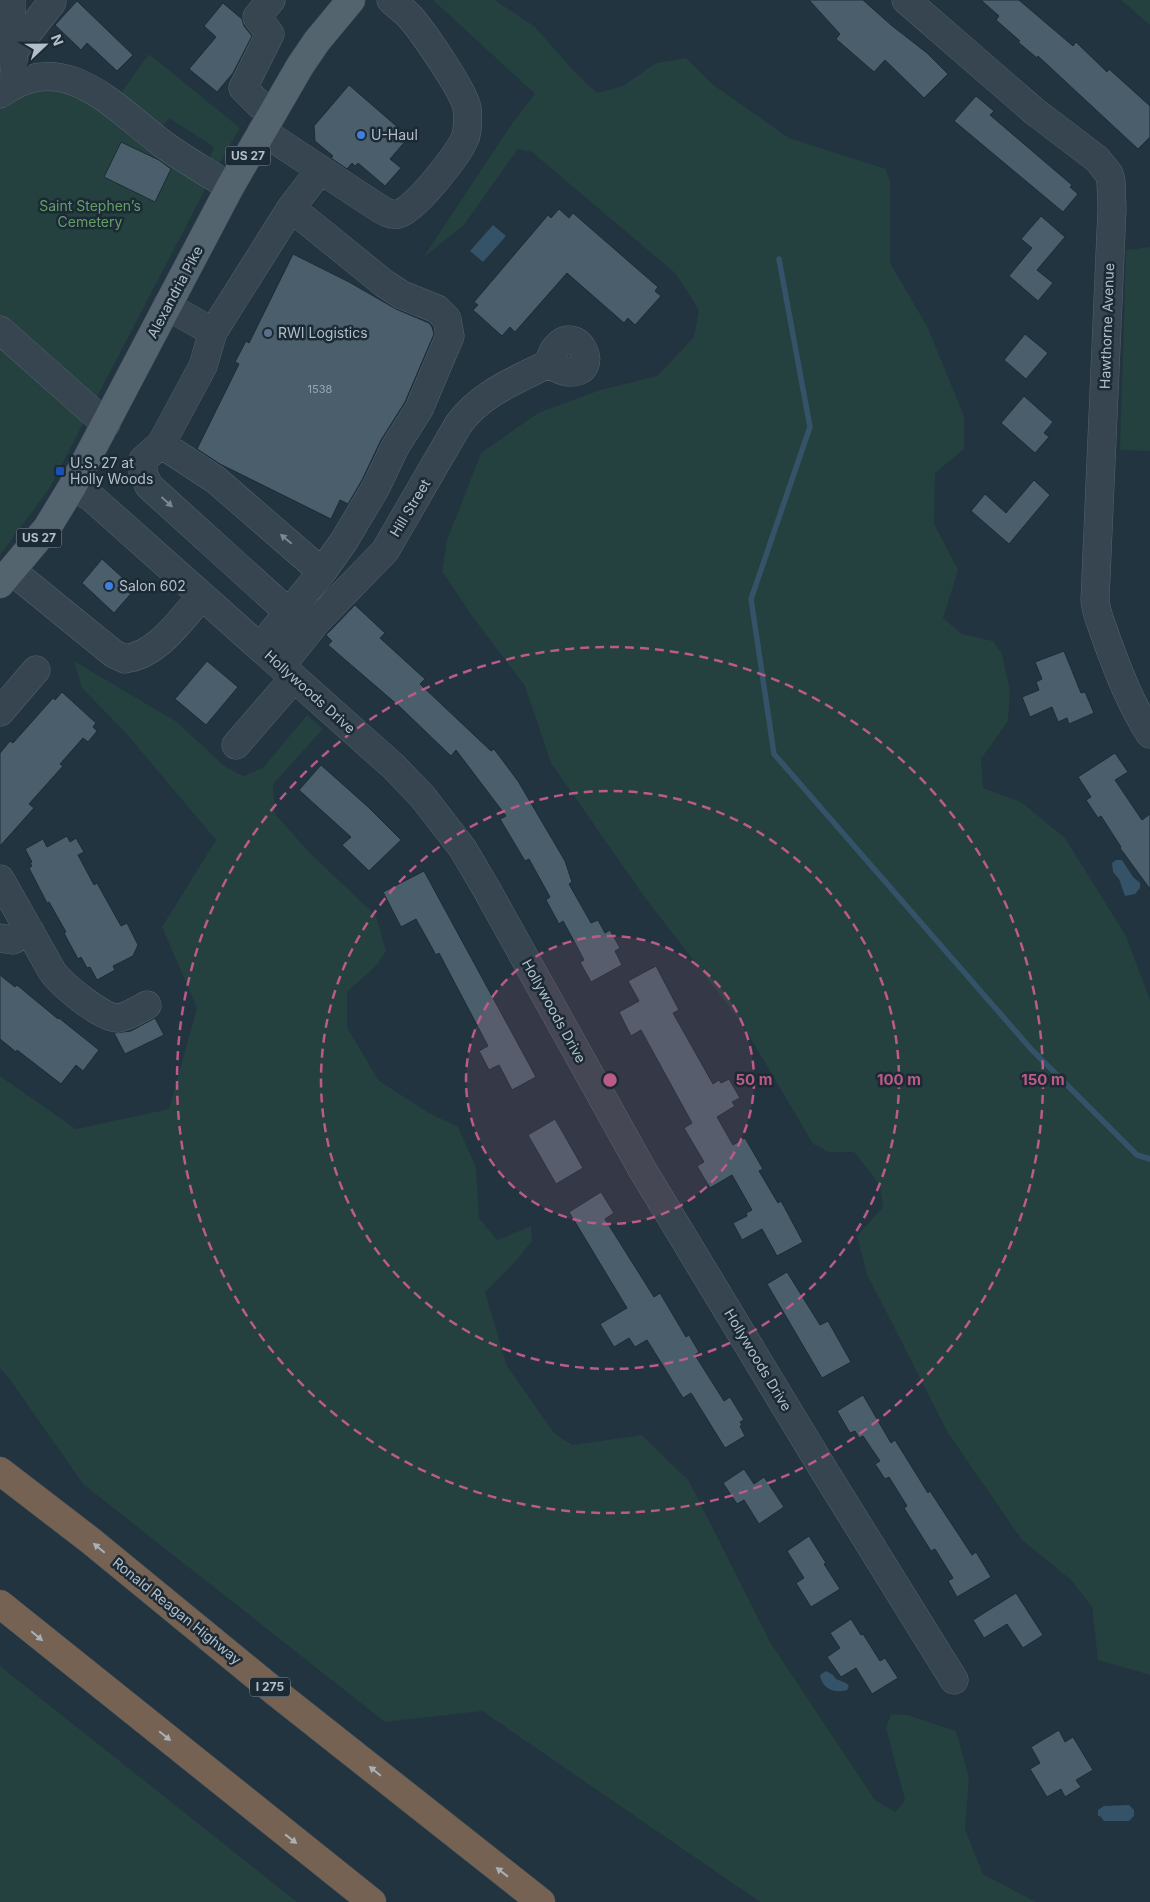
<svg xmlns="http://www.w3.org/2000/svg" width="1150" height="1902" font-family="Inter,sans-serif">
  <rect width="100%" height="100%" fill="#21343f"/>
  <path fill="#24403f" d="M433,0H495L535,27L574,71L597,93L623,86L656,63L686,58L712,84L789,138L886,169L890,182V263L927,326L964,416V449L935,473L934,524L958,570L943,618L962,634L993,641L1002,654L1010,691L1008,721L981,759L983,788L1021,802L1065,838L1126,936L1150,1000V1675L1098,1660L1092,1607L1071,1580L1022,1540L948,1433L867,1274L857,1236L883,1207L880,1185L854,1152H829L813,1144L741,1022L643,895L551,763L525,686L472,616L442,571L447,540L481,453L538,413L600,390L657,376L694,337L699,310L676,274L532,152L518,149L464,225L423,258L513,122L535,94Z
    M1121,0H1150V25Z
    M149,54L240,128L219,164L209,160L214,147L169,118L160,130L118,97Z
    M23,86L77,88L209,182L49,489L0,555V100Z
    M1150,247V451L1120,450L1126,250Z
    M74,661L177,722L224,766L243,776L263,768L307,715L323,729L273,784L275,814L307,850L376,916L386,951L376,966L347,992V1027L378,1080L429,1113L458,1127L476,1167L479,1218L497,1240L531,1226L532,1241L516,1261L485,1292L507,1366L555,1434L573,1445L642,1435L689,1481L770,1642L875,1800L895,1812L905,1800L886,1728L891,1714L908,1715L956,1731L969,1778L965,1829L983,1874L1036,1902H760L482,1711L385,1722L83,1484L11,1381L0,1368V1076L76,1129L169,1109L197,1008L162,927L216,840L125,732L82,688Z
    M0,1666L297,1902H0Z"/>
  <path fill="#345368" d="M493,225L506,236L483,262L470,251Z
    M1116,860H1122L1133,877L1140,883V888L1135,894L1125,896L1119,879L1113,872L1112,863Z
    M826,1671L833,1675L836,1679L846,1683L849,1686L847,1690C835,1694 822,1689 820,1675Z
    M1129,1805L1134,1810V1816L1129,1821H1104L1100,1816H1098V1810L1104,1806Z"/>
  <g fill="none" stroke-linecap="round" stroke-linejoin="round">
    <path stroke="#345368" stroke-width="5.5" d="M779,259L810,427L751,599L774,754L1031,1049L1137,1155L1150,1159"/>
  </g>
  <path fill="#4a5e6b" stroke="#1d2c36" d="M809,0H863L891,25L927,53L948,74L924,98L885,60L874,72L836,39L840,34Z
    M981,0H1019L1073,46L1076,42L1107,72L1109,69L1150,106V137L1138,149L1038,56L1037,58L1018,42L1020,41L996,20L999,16Z
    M77,1L133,55L117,71L87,43L81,50L55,25Z
    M223,3L242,19L244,26L252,36L233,73L217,92L189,69L216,37L204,26Z
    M349,85L409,137L390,159L401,168L385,186L358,163L355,166L352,163L347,169L331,158L333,156L315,141L314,126Z
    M976,96L994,111L990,115L1072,185L1070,187L1078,194L1063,212L954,121Z
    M121,142L159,160L171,169L155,202L104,177Z
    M559,209L569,218L573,213L658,287L655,291L661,296L635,325L628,318L624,323L567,273L515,332L510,327L502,336L473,310L478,305L474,302L548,215L551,218Z
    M1041,216L1065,237L1037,270L1053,283L1038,301L1009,276L1032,248L1021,239Z
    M293,254L349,282L396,309L429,323L432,327L434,334L405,402L381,440L362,480L348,504L340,500L331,519L220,464L197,449L239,364L235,362L246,341L249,343Z
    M1025,334L1048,353L1026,379L1004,360Z
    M1024,396L1053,422L1044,433L1049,437L1035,453L1001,423Z
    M1034,480L1050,495L1009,544L971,511L985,494L1006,513Z
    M102,559L135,589L114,613L82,583Z
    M355,605L385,633L380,638L425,679L420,684L491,751L494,749L518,781L565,861L572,882L569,884L591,923L598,920L605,933L610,930L620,948L615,951L622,965L591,982L580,962L584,960L575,943L563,921L559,924L546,900L550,897L529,859L525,861L500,819L506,816L456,750L451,756L400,707L328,645L332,641L326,635Z
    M1064,651L1081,693L1085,692L1094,713L1069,724L1067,718L1058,722L1052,707L1030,717L1022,697L1039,690L1036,682L1042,679L1035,662Z
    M207,661L238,687L206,725L175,699Z
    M62,692L96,723L93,727L97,731L88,742L83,738L60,764L63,766L29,804L34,808L0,846V753L10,741L13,743L53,698L55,700Z
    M1115,753L1128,772L1115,780L1142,820L1150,814V889L1120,848L1121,847L1101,816L1098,818L1086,800L1091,797L1078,777Z
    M321,765L367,806L401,840L369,871L342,845L351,837L299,790Z
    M67,836L70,842L76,838L84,852L78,855L94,885L97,883L121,926L127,923L138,945L133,956L113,966L115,970L97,980L90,967L87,968L81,957L78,959L64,933L66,932L49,902L47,903L29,868L32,866L30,863L32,862L25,849L43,839L47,847Z
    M424,871L536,1077L512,1090L499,1065L489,1070L479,1051L488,1046L439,953L436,955L416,919L401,927L383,892Z
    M656,966L679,1010L673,1013L713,1084L719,1080L721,1083L729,1079L740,1098L732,1102L735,1106L717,1117L733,1145L745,1138L763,1169L759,1171L778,1203L781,1201L803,1242L777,1256L762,1229L742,1240L733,1223L747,1216L746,1213L752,1210L732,1175L710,1188L697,1166L704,1162L684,1128L692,1123L641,1030L631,1036L619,1012L639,1001L628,981Z
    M0,975L15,987L17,985L58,1019L59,1018L99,1050L83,1071L76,1065L61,1084L17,1050L16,1052L0,1039Z
    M155,1018L164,1035L125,1054L114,1033L131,1031Z
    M555,1119L583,1168L556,1184L528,1135Z
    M601,1192L614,1213L605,1219L620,1243L654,1297L660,1293L686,1337L689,1335L699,1352L695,1355L724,1401L730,1397L744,1420L740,1422L742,1425L740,1426L745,1436L725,1448L691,1393L683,1398L647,1340L635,1347L629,1338L614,1347L600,1324L627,1308L569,1212Z
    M787,1272L820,1325L828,1321L851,1362L822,1378L767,1284Z
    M863,1395L891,1443L895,1440L928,1493L930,1491L972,1555L976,1552L991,1577L957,1597L948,1581L953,1578L935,1549L931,1551L904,1508L907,1506L889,1477L885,1479L875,1464L880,1461L863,1436L859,1438L855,1431L850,1433L837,1411Z
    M744,1469L754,1484L764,1477L784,1507L759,1524L744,1500L737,1504L723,1483Z
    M809,1536L826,1563L824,1564L840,1589L811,1607L796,1583L804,1578L787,1551Z
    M1016,1593L1043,1635L1023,1648L1007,1624L984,1638L973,1620Z
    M851,1619L861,1635L863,1634L880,1661L885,1658L898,1678L872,1694L856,1668L841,1677L827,1657L840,1648L830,1633Z
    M1059,1730L1065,1742L1073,1737L1093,1770L1076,1780L1081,1787L1065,1797L1061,1789L1047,1797L1030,1769L1040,1763L1031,1747Z"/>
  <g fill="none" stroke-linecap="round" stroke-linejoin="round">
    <defs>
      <path id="minor" d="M11,0V33L16,83
        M271,0L257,17L270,34L243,88L259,104L272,114
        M906,0L1034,111L1097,159L1109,174L1111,181L1112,209L1095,600C1096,614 1102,625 1106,638C1118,671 1131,705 1150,734
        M13,52L52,2
        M0,94C63,47 112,105 159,141C181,158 207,172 230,187
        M262,131L374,205C381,209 389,216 398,214C414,211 459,154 465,138C468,131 468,115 467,108C464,91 423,32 411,18C405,11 397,6 391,0
        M291,208L320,170
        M167,306L213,332
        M0,330L106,424
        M161,444L203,366L213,332L291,208L385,284L402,295L437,309L447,319L450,336L419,409L395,447L376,487L344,541L322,572L260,647
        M72,487L91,497L393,766L422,796L463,849L487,890L642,1169L825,1472L954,1680
        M12,571L114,654L125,659C159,654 180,620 202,596
        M288,612L149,486L143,473V460L161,444L216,480L322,572
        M281,666L317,621L385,551L458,425C480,394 514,381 548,364C555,367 562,372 570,372C603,374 577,318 554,350C552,354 550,360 548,364
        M0,712L36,670
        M236,745L294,678
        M0,879L52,971C61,984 101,1018 118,1018C127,1017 138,1010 147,1005
        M0,938L13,940L30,931"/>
      <path id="major" d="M0,584L47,528L72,487L230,187L300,66L317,41L351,0"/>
      <path id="highway" d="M0,1471L91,1541L274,1691L541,1902
        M0,1604L372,1902"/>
    </defs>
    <use href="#minor" stroke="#54626d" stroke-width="29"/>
    <use href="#major" stroke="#42515b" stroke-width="29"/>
    <use href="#highway" stroke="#414f5a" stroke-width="29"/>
    <use href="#minor" stroke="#36454f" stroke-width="28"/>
    <use href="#major" stroke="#54646f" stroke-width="28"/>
    <use href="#highway" stroke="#766252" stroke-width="28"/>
  </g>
  <defs><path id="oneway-solid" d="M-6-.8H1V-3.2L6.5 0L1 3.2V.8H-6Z" transform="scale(1.25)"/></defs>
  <g fill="#7a8893">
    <use href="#oneway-solid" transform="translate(167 502) rotate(42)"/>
    <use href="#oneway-solid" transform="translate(286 539) rotate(-140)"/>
  </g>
  <g fill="#a9b1b8">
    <use href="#oneway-solid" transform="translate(99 1548) rotate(-140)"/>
    <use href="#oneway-solid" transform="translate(37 1636) rotate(40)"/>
    <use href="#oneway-solid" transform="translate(165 1736) rotate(39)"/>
    <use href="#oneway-solid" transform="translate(375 1771) rotate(-141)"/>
    <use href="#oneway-solid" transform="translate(291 1839) rotate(38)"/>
    <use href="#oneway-solid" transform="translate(502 1872) rotate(-142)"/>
  </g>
  <circle cx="610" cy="1080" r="144" fill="#bc5b87" fill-opacity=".12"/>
  <g fill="none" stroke="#bc5b87" stroke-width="2.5" stroke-dasharray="9 6">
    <circle cx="610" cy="1080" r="144"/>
    <circle cx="610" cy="1080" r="289"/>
    <circle cx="610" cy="1080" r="433"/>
  </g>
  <g fill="#3f7fe0" stroke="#1b2a34" stroke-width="2">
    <circle cx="361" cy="135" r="5"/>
    <circle cx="109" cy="586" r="5"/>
  </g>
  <circle fill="#5c6f8a" stroke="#1b2a34" stroke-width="2" cx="268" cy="333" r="5"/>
  <rect fill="#1a4fb4" stroke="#1b2a34" stroke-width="2" x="55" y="466" width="10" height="10" rx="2.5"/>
  <g text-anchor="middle" stroke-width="5" stroke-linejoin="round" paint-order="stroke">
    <g font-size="11" fill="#98a7b2">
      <text x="320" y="393">1538</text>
    </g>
    <g fill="#1b2a34" stroke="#85929d" stroke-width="1">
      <rect x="225.5" y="146.5" width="45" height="19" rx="4"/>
      <rect x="16.5" y="528.5" width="45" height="19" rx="4"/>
      <rect x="250" y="1677.5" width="40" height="19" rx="4"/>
    </g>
    <g font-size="12" font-weight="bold" fill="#b2bfca">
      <text x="248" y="160">US 27</text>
      <text x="39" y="542">US 27</text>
      <text x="270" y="1691">I 275</text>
    </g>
    <g font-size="14" fill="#b2bfca" stroke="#1b2a34" text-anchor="start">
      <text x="371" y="140">U-Haul</text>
      <text x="278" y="338">RWI Logistics</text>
      <text x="70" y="468">U.S. 27 at<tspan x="70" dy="16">Holly Woods</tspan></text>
      <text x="119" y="591">Salon 602</text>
    </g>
    <g font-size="14" fill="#669e69" stroke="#1b2a34">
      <text x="90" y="211">Saint Stephen’s<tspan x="90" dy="16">Cemetery</tspan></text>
    </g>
    <g font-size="14" fill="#b2bfca" stroke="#1b2a34">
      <text transform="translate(175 292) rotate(-62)" y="5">Alexandria Pike</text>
      <text transform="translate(1107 326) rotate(-88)" y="5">Hawthorne Avenue</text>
      <text transform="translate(410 508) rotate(-59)" y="5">Hill Street</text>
      <text transform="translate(310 692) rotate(42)" y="5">Hollywoods Drive</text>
      <text transform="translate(554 1011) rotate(61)" y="5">Hollywoods Drive</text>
      <text transform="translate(758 1360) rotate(59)" y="5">Hollywoods Drive</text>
      <text transform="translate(177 1611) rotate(39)" y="5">Ronald Reagan Highway</text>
    </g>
  </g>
  <circle cx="610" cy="1080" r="8" fill="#bc5b87" stroke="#1b2a34" stroke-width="2.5"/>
  <g font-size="15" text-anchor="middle" font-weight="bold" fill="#bc5b87" stroke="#1b2a34" stroke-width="5" stroke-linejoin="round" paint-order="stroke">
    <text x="754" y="1085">50 m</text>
    <text x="899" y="1085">100 m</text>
    <text x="1043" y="1085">150 m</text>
  </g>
  <g transform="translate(45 45) rotate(68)" stroke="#1b2a34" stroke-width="4" paint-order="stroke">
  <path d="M0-4L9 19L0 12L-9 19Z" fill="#b2bfca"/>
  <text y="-8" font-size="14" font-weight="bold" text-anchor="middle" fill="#b2bfca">N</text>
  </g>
</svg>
